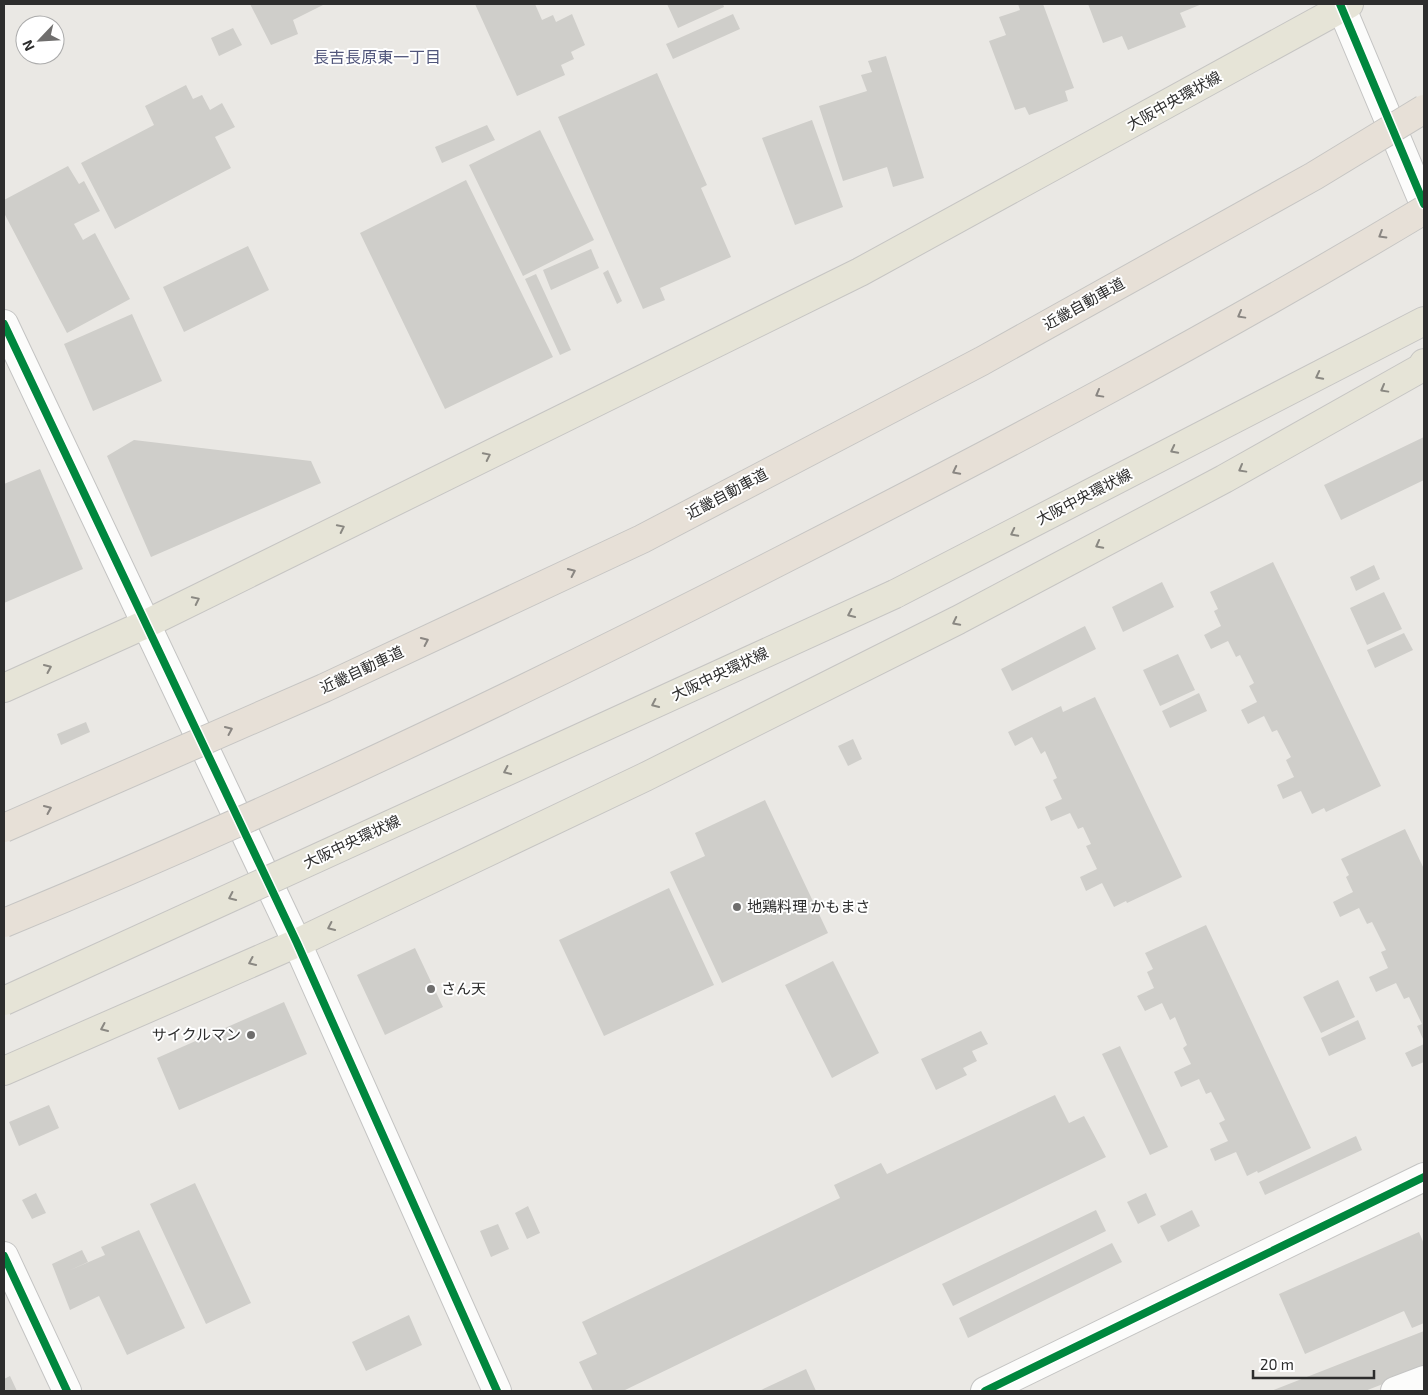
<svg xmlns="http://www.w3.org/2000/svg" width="1428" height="1395" font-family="'Exo 2','Noto Sans JP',sans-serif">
  <rect width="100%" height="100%" fill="#eae8e4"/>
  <path fill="#cfceca" d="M250,4H325L293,20L298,34L271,45Z
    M475,4H535L542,20L553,15L556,22L572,14L585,45L571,52L574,59L561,65L565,75L517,96Z
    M667,4H723L724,7L678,28Z
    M1018,4H1043L1074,88L1065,91L1068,101L1029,115L1025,107L1015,110L989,41L1006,35L999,17L1020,10Z
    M1088,4H1202L1180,13L1186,27L1128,50L1122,36L1103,43Z
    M733,14L740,29L673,59L666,44Z
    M233,28L242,45L219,56L211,38Z
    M886,56L924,178L893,187L887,167L843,181L819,106L867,91L861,75L872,72L868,61Z
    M657,73L707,185L701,188L731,257L660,288L665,300L643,309L558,117Z
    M186,85L193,99L202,95L210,110L222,103L235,127L215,137L231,168L115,229L81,163L154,125L145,106Z
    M812,120L843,207L795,225L762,138Z
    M487,125L495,140L442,163L435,147Z
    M540,130L594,240L523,276L469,165Z
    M68,166L79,184L84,181L100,211L74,224L83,240L95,233L130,299L67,333L4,213V200Z
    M466,180L553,357L445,409L360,233Z
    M248,246L269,290L184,332L163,287Z
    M591,249L599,268L551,290L543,270Z
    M608,270L622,301L617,304L603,273Z
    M536,274L571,350L560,355L525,279Z
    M132,314L162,381L93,411L64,344Z
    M1424,437V480L1341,520L1324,485Z
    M134,440L311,461L321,483L151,557L107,456Z
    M40,469L83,569L4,603V484Z
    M1273,562L1381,786L1326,812L1324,808L1312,814L1301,791L1283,799L1277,785L1294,777L1286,760L1291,757L1277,730L1272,732L1264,716L1248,724L1241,710L1257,702L1249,686L1254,683L1240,655L1236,657L1228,641L1211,649L1204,635L1221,626L1214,611L1218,609L1210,592Z
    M1374,565L1380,579L1356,591L1350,577Z
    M1162,582L1174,607L1123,632L1112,607Z
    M1384,592L1402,629L1367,645L1350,608Z
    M1085,626L1096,649L1012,691L1001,669Z
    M1404,633L1413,650L1375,668L1367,650Z
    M1178,654L1195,690L1160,706L1143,670Z
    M1199,693L1207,711L1170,728L1162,711Z
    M1095,697L1182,877L1127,903L1126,901L1114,907L1102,883L1086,891L1080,877L1097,869L1086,846L1091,844L1083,827L1078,829L1070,813L1051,821L1045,807L1062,799L1053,780L1057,778L1045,751L1041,754L1032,737L1015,746L1008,732L1061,706L1063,712Z
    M86,722L90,732L61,745L57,734Z
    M853,739L862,759L848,766L838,746Z
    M765,800L828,933L722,983L670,872L705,856L695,833Z
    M1405,829L1424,869V1041L1417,1026L1422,1024L1409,997L1404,999L1396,983L1376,992L1369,977L1388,968L1381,952L1386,950L1372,922L1367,924L1359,908L1340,917L1333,902L1353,892L1346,877L1349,875L1341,859Z
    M669,888L714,985L604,1036L559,940Z
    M1206,925L1311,1148L1258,1173L1257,1171L1247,1176L1236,1152L1215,1161L1210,1149L1228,1141L1219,1123L1225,1120L1211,1092L1206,1094L1199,1079L1181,1087L1174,1072L1191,1064L1183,1048L1187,1045L1175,1017L1170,1020L1162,1003L1145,1011L1137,996L1154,988L1147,972L1153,969L1145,953Z
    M415,948L443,1007L385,1035L357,975Z
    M833,961L879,1053L832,1078L785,985Z
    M1338,980L1355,1017L1321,1033L1303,997Z
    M284,1002L307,1054L179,1110L157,1058Z
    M1358,1020L1366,1039L1329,1056L1321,1038Z
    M981,1031L988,1044L972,1051L977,1061L963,1068L967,1075L936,1090L921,1059Z
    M1424,1044V1062L1412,1067L1405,1053Z
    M1120,1046L1168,1147L1150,1155L1102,1054Z
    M1055,1095L1069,1123L1084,1116L1106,1157L623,1391H593L579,1362L597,1354L582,1322L840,1198L834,1185L881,1163L887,1174Z
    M49,1105L59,1128L19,1146L9,1122Z
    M1356,1136L1362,1150L1265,1195L1259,1182Z
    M195,1183L251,1303L206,1324L150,1204Z
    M36,1193L46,1213L32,1219L22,1200Z
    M1146,1193L1156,1215L1138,1224L1127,1202Z
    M528,1206L540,1233L527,1239L515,1213Z
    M1096,1210L1106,1231L953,1306L942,1284Z
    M1192,1210L1200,1226L1168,1242L1160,1226Z
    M498,1224L509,1249L491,1257L480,1231Z
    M139,1230L185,1328L127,1355L99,1296L70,1310L52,1264L82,1250L88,1262L68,1271L105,1255L101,1247Z
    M1419,1232L1424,1244V1323L1412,1328L1404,1311L1305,1354L1279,1294Z
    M1112,1243L1122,1262L968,1338L959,1318Z
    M409,1315L422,1345L366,1371L352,1342Z
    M1424,1331V1368L1365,1391H1271Z
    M806,1369L816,1391H759Z
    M10,1376L17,1391H4V1379Z"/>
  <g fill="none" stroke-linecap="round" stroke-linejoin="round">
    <defs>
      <path id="minor" d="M1340,4L1424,204
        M4,324L297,943L497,1391
        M4,1256L67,1391
        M985,1391L1424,1177
        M1395,1391L1424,1380"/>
      <path id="major" d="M895,594L1424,321
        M4,688L146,624L860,272L1349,4
        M4,1071L297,943L645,777L958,620L1224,479L1421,368L1424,363"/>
    </defs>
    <use href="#minor" stroke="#c4c4c3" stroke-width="30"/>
    <use href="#major" stroke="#c6c5c3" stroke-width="30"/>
    <use href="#minor" stroke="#fcfcfb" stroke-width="28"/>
    <use href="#major" stroke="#e6e4d7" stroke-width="28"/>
    <defs>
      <path id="major-bridge" d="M4,1001L895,594"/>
      <path id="highway-bridge" d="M4,828L324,688L642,539L982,361L1314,176L1424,109
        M4,923C270,814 530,689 786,558C1002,448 1216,335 1424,210"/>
    </defs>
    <use href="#major-bridge" stroke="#c6c5c3" stroke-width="30" stroke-linecap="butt"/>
    <use href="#highway-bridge" stroke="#c6c5c3" stroke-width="30" stroke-linecap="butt"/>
    <use href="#major-bridge" stroke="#e6e4d7" stroke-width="28"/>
    <use href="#highway-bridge" stroke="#e7e0d7" stroke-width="28"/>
    <defs>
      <path id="cycleway" d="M1340,4L1424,204
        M4,324L297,943L497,1391
        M4,1256L67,1391
        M985,1391L1424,1177"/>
    </defs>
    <use href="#cycleway" stroke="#fff" stroke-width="11"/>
    <use href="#cycleway" stroke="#00873e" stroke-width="8"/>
  </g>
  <defs><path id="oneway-chevron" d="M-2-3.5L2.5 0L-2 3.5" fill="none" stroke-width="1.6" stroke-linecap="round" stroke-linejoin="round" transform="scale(1.25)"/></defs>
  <g stroke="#8a8682">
    <use href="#oneway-chevron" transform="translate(1382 235) rotate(149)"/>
    <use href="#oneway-chevron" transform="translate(1241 315) rotate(151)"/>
    <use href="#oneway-chevron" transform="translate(1099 394) rotate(151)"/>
    <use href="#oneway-chevron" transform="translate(956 471) rotate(153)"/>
    <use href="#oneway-chevron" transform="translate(572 572) rotate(-25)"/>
    <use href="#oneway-chevron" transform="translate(425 641) rotate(-25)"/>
    <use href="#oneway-chevron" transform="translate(229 730) rotate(-24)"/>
    <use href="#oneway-chevron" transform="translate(48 809) rotate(-24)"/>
  </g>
  <g stroke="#8a8882">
    <use href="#oneway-chevron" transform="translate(1319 376) rotate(153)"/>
    <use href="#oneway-chevron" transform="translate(1384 389) rotate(151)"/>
    <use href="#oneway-chevron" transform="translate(1174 450) rotate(153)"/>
    <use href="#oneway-chevron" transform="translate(487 456) rotate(-26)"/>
    <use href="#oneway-chevron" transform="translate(1242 469) rotate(151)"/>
    <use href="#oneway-chevron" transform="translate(341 528) rotate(-26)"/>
    <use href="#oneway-chevron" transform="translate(1014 533) rotate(153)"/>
    <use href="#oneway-chevron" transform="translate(1099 545) rotate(152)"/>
    <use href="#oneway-chevron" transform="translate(196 600) rotate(-26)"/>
    <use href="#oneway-chevron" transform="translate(851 614) rotate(155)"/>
    <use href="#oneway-chevron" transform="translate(956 622) rotate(153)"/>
    <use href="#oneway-chevron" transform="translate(48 668) rotate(-24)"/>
    <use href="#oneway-chevron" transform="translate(655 704) rotate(155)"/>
    <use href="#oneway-chevron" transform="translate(507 771) rotate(155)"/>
    <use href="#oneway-chevron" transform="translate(232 897) rotate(155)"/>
    <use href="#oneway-chevron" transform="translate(331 927) rotate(155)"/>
    <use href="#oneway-chevron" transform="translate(252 962) rotate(156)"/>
    <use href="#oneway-chevron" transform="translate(104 1028) rotate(156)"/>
  </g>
  <g fill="#6f6e6d" stroke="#fff" stroke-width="2">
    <circle cx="737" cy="907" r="5"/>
    <circle cx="431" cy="989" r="5"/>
    <circle cx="251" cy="1035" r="5"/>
  </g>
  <g text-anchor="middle" stroke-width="4" stroke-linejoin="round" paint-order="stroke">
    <g font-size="15" fill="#2d2d2d" stroke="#fff">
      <text transform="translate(1174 101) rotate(-29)" y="5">大阪中央環状線</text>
      <text transform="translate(1084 304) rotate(-29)" y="5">近畿自動車道</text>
      <text transform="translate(727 494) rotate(-28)" y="5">近畿自動車道</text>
      <text transform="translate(1084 497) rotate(-27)" y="5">大阪中央環状線</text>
      <text transform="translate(362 670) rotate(-25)" y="5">近畿自動車道</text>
      <text transform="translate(720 674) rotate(-25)" y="5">大阪中央環状線</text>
      <text transform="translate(352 842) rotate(-25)" y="5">大阪中央環状線</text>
    </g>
    <g font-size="15" fill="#2d2d2d" stroke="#fff" text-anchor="start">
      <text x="747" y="912">地鶏料理 かもまさ</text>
      <text x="441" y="994">さん天</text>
      <text x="241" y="1040" text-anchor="end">サイクルマン</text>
    </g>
    <g font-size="16" fill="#51567b" stroke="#fff">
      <text x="377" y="63">長吉長原東一丁目</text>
    </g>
  </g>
  <rect width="1428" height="1395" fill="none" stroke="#2d2d2d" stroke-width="10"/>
  <g transform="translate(40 40) rotate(245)"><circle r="24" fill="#ffffff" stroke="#ababab"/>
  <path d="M0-4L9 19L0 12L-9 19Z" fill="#6f6e6d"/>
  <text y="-8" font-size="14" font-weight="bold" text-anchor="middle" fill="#2d2d2d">N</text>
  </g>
  <path d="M1253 1370v8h121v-8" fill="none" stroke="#2d2d2d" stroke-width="2.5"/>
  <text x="1260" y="1370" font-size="15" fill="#2d2d2d" stroke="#ffffff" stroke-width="4" paint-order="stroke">20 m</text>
</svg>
